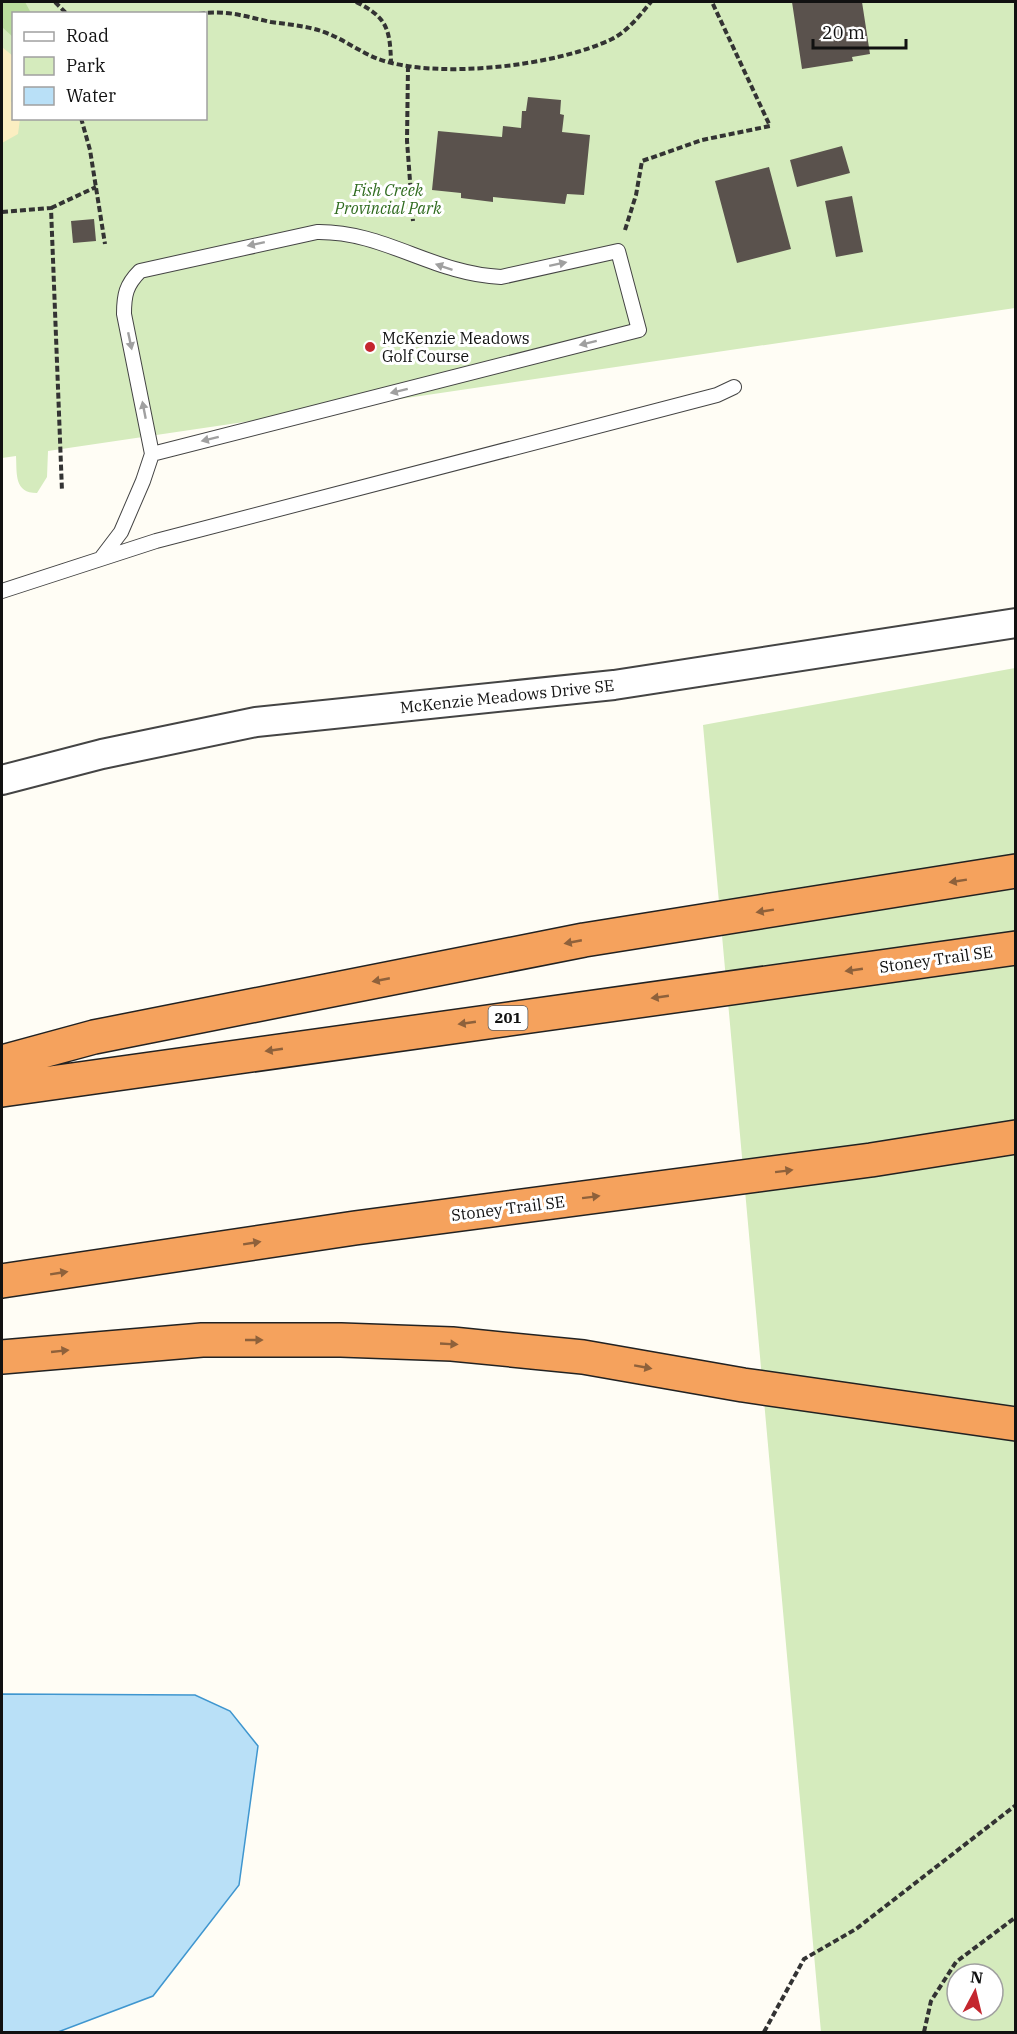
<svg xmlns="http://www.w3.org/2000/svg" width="1017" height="2034" font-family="'IBM Plex Serif',serif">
  <rect width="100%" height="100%" fill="#fffdf5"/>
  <path fill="#d5ebbd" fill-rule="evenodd" d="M2,2H1015V308L48,451L47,477L37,493C14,493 17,474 16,456L2,458ZM14,14H206V118H14Z
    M1015,668V2032H821L703,725ZM957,1974H993V2010H957Z"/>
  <path fill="#b9dc9c" d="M2,2H25L31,13L14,14L13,37L2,27Z"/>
  <path fill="#fbeec1" d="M2,47L13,56L11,101L13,104L14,118L20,119L18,134L2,143Z"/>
  <path fill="#b9e0f7" stroke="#3f96cf" stroke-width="1.5" d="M2,1694L195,1695L230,1711L258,1746L239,1885L153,1996L58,2032H2Z"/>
  <path fill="#5a524d" d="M792,2H862L870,54L852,57L853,61L802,69Z
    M528,97L561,100L560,114L564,115L562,132L590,135L584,195L567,194L565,204L493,197V202L461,198V193L432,190L438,131L502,137L503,126L521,128L522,111H526Z
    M842,146L850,173L797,187L790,160Z
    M769,167L791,249L737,263L715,181Z
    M852,196L863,252L836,257L825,201Z
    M94,219L96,241L73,243L71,221Z"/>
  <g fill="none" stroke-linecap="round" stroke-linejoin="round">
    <defs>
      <path id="lane" d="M102,557L121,532L143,481L152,454L124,314C124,295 126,285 140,271L317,232C384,231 433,274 501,277L618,251L639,330L152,454
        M2,591L156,541L717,395L734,387"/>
      <path id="street" d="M2,780L102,754L256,722L614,685L1016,623"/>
      <path id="highway" d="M2,1062L94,1037L584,940L1016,871
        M2,1090L1016,948
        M2,1281L355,1228L871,1160L1016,1137
        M2,1357L202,1340H341L452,1344L583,1357L743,1385L1016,1424"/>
    </defs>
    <use href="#lane" stroke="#444" stroke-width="16"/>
    <use href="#street" stroke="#444" stroke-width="32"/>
    <use href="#highway" stroke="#222" stroke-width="36"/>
    <path stroke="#333" stroke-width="4" stroke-dasharray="6 3" stroke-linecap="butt" d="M55,2L67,14
      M356,2C387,17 390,29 391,62
      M199,14C225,9 247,17 271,22C292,25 310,26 329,34C346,41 362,53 378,59C437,80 556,66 612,39C628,31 640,15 651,2
      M408,66L407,141L413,221
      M81,118L90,150L105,244
      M51,208L96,187
      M2,212L51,208L62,491
      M625,230L636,195L642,161L702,140L770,126L712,2
      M764,2032L804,1959L856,1929L1016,1805
      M924,2032L931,2001L956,1962L1016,1917"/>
    <use href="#lane" stroke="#fff" stroke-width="14"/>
    <use href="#street" stroke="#fff" stroke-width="28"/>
    <use href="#highway" stroke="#f5a25d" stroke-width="33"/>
  </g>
  <defs><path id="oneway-solid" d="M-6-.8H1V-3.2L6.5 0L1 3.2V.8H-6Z" transform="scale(1.5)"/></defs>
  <g fill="#a0a0a0">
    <use href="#oneway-solid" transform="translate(256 244) rotate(168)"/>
    <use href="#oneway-solid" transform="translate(558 264) rotate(-12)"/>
    <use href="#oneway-solid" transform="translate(444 267) rotate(-161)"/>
    <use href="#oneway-solid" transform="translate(130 341) rotate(78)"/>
    <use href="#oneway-solid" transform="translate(588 343) rotate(166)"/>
    <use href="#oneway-solid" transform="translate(399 391) rotate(166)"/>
    <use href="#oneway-solid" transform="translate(144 410) rotate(-101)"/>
    <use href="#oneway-solid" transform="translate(210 439) rotate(166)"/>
  </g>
  <g fill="#8e613b">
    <use href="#oneway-solid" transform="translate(958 881) rotate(171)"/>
    <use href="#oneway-solid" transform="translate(765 911) rotate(171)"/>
    <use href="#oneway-solid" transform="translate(573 942) rotate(169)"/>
    <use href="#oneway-solid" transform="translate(854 970) rotate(172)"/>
    <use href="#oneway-solid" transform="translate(381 980) rotate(169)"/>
    <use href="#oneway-solid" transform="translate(660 997) rotate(172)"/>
    <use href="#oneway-solid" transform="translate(467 1023) rotate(172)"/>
    <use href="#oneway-solid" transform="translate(274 1050) rotate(172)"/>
    <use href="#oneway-solid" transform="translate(784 1171) rotate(-7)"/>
    <use href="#oneway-solid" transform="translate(591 1197) rotate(-7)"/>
    <use href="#oneway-solid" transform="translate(252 1243) rotate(-9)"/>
    <use href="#oneway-solid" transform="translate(59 1273) rotate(-9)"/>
    <use href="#oneway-solid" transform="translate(254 1340)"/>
    <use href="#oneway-solid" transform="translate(449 1344) rotate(3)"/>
    <use href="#oneway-solid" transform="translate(60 1351) rotate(-6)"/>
    <use href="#oneway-solid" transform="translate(643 1367) rotate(10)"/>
  </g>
  <circle fill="#c4262e" stroke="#fff" stroke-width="2" cx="370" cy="347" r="6"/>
  <g text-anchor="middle" stroke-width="6" stroke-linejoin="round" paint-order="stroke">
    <rect fill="#fff" stroke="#585858" stroke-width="1.5" x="488.5" y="1006" width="39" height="24" rx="4.5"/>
    <g font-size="15" font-weight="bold" fill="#111">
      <text x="508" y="1023">201</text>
    </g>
    <g font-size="16" font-style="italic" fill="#2f6b1f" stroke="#fff">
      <text x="388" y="196">Fish Creek<tspan x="388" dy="18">Provincial Park</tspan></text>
    </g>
    <g font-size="16" fill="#111" stroke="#fff" text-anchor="start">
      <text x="382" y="344">McKenzie Meadows<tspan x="382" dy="18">Golf Course</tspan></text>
    </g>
    <g font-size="16" fill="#111" stroke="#fff">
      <text transform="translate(507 696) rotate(-6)" y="6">McKenzie Meadows Drive SE</text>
      <text transform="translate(936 959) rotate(-8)" y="6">Stoney Trail SE</text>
      <text transform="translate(508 1208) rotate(-7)" y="6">Stoney Trail SE</text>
    </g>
  </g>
  <rect width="1017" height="2034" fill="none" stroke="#111111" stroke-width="6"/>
  <rect x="12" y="12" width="195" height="108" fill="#ffffff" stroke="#a0a0a0" stroke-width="1.5"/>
  <rect x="24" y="32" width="30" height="9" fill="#ffffff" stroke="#a0a0a0" stroke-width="1.5"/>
  <text x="66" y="42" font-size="18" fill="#111111">Road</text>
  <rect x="24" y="57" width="30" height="18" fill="#d5ebbd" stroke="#a0a0a0" stroke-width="1.5"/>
  <text x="66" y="72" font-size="18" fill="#111111">Park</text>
  <rect x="24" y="87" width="30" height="18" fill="#b9e0f7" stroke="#a0a0a0" stroke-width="1.5"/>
  <text x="66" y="102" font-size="18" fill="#111111">Water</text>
  <g transform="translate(975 1992) rotate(7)"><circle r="28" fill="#ffffff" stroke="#a0a0a0" stroke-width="1.5"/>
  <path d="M0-4.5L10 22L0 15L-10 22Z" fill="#c4262e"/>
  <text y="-9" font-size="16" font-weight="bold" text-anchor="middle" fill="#111111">N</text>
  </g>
  <path d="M813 39v9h93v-9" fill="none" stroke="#111111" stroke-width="3"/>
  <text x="822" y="39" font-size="18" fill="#111111" stroke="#ffffff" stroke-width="4.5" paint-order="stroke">20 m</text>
</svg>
